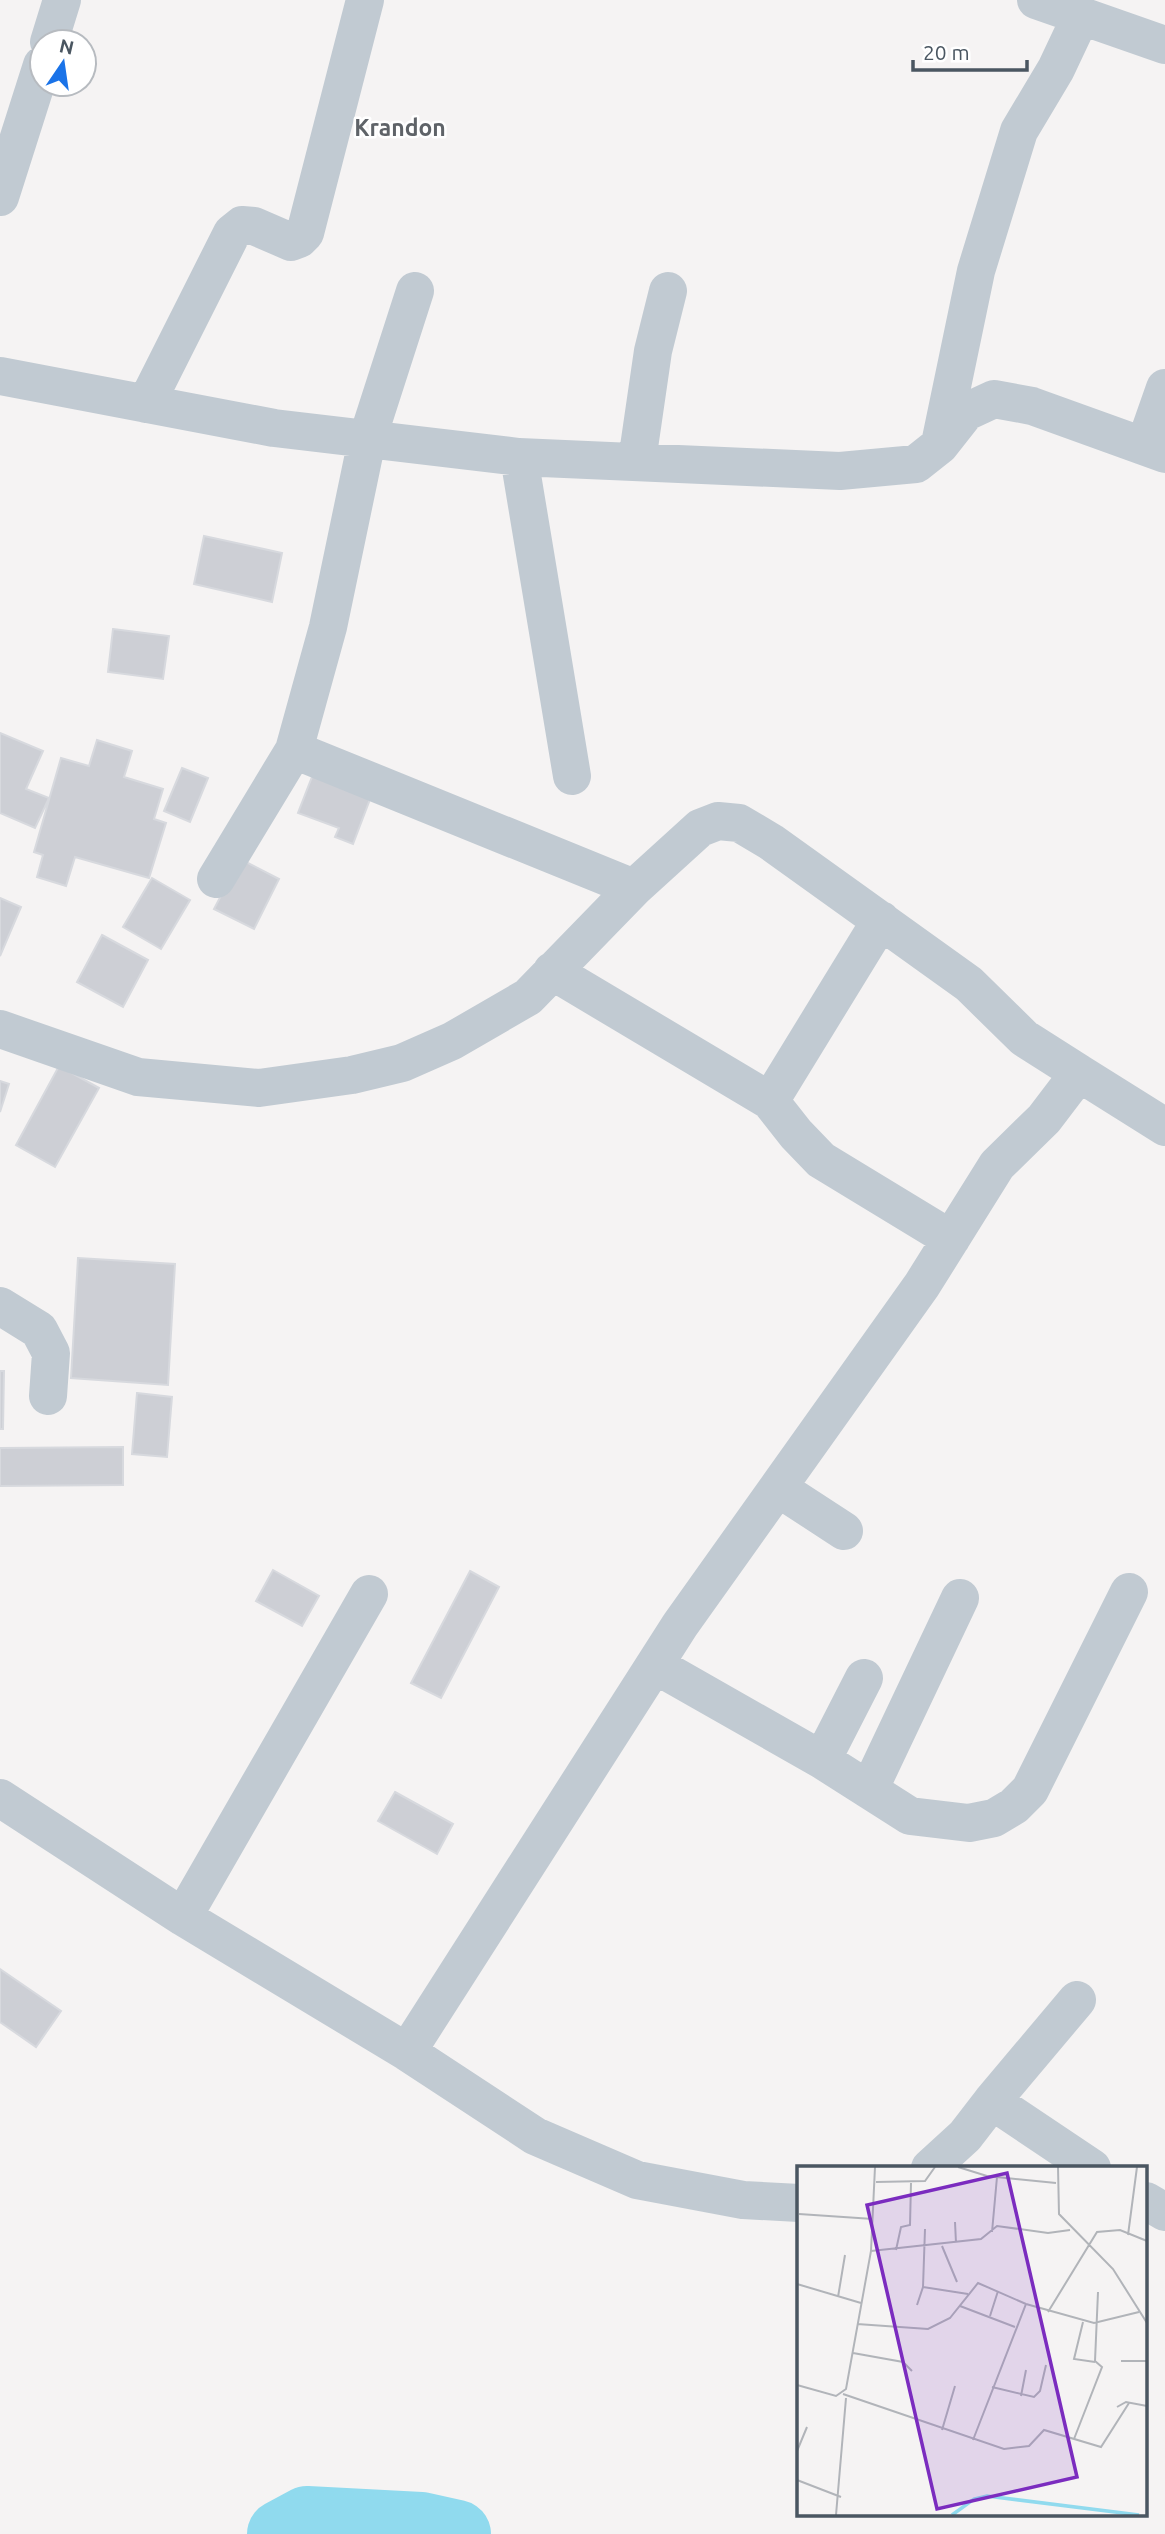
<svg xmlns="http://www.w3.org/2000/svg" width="1165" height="2534" font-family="Ubuntu,sans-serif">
  <rect width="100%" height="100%" fill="#f5f3f3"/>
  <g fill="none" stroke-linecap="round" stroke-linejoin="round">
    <path stroke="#90daee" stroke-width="68" d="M281,2534L307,2520L421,2526L457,2534"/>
  </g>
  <path fill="#cdcfd5" stroke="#d7d9de" stroke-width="2" d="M204,536L282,553L272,602L194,584Z
    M113,629L169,636L163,679L108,672Z
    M0,733L43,751L26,789L49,798L35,828L0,813Z
    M97,740L132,751L124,777L163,789L154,819L166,823L149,878L75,857L66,886L37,877L43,855L34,852L61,758L89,766Z
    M317,764L375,786L353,844L335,837L339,828L298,813Z
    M182,768L208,778L190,822L164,811Z
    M240,859L279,879L254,929L214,909Z
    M152,878L190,900L161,949L123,927Z
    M0,898L21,907L0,956Z
    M102,935L148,960L123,1007L77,982Z
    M59,1066L99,1088L55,1167L16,1145Z
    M0,1081L9,1084L0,1112Z
    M78,1258L175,1264L168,1385L71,1378Z
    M0,1371H4L3,1429H0Z
    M137,1393L172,1397L167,1457L132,1454Z
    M123,1447V1485L0,1486V1448Z
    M273,1570L319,1596L302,1626L256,1601Z
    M470,1571L499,1587L441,1698L411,1683Z
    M395,1792L453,1824L437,1854L378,1821Z
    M0,1969L61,2011L36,2047L0,2022Z"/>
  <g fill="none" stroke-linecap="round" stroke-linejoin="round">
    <path stroke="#c1cad2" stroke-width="38" d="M1036,0L1165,45
      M49,42L62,0
      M0,197L42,65
      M0,376L274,428L519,457L840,471L916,464L940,445L966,412L994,399L1032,406L1165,454
      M146,404L232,233L242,225L254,226L291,242L299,239L305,233L365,0
      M941,439L976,271L1019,131L1056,69L1081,16
      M1145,445L1165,388
      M519,457L572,776
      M637,461L653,351L668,291
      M294,750L634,888
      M216,879L294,750L328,627L367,440L415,291
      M552,971L770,1101L796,1134L821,1160L951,1239
      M0,1029L138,1077L259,1088L352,1075L402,1063L452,1041L528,997L634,888L700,828L718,821L739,823L771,842L969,984L1024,1038L1079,1073
      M770,1101L881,920
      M0,1306L39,1330L51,1353L48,1396
      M778,1488L844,1531
      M655,1665L822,1760L910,1816L969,1823L994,1818L1014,1806L1030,1790L1129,1592
      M822,1760L864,1678
      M869,1790L960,1598
      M0,1798L183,1917L407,2052L535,2136L637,2180L743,2200L799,2203
      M183,1917L369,1594
      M407,2052L680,1625L922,1285L997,1165L1044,1119L1079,1073L1165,1127
      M992,2101L1077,2000
      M930,2168L965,2136L992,2101L1092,2168
      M1146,2201L1165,2212"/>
  </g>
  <g text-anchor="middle" stroke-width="5" stroke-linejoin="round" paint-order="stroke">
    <g font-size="23" font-weight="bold" fill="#5f6368" stroke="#fff">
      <text x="400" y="136">Krandon</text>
    </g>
  </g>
  <g transform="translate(797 2166)">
    <rect width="350" height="350" fill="#f5f3f3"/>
    <path fill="none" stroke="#90daee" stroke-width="3.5" d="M155,349L177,333L190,330L342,349"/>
    <path fill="none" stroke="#b1b4b9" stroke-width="2" d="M161,1L190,10L259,17M261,1L262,48L316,103L350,157M79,16L128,15L138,1M2,48L76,53M158,56L159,77M195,66L200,11M331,69L340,1M145,80L160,116M99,84L104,61L113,59L114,17M74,85L184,73L200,60L251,67L273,64M0,118L64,137M126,121L171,128M41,131L48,89M120,139L126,121L128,63M163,140L218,161M251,146L300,66L323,64L350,75M193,150L201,125M286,156L277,193L298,196M60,158L131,163L153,152L181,117L229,138M350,178V205M56,187L106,196L115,205M324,195H349M0,219L39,230L49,223L74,85L78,1M195,221L237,231L243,225L249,199M46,228L207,283L232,280L247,264L304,281L332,237M224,230L229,204M320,241L329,236L350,240M145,264L158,220M277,273L305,201L298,195L301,126M176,274L229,138L297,157L342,146M0,285L10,261M0,314L44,331M39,349L49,232"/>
    <path fill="#7b2cbf" fill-opacity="0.15" stroke="#7b2cbf" stroke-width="3.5" d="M210,7L280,311L140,343L70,39Z"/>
    <rect width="350" height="350" fill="none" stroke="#4a5661" stroke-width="3.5"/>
  </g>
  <g transform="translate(63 63) rotate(13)"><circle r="33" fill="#ffffff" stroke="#b7bbc0" stroke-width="2"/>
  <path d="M0-5L12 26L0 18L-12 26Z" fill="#1a73e8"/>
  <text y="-10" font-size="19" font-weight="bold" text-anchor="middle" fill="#4a5661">N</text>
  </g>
  <path d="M913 60v10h114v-10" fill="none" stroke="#4a5661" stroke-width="3.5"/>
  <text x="923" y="60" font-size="21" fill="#4a5661" stroke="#ffffff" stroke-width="5" paint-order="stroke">20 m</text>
</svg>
